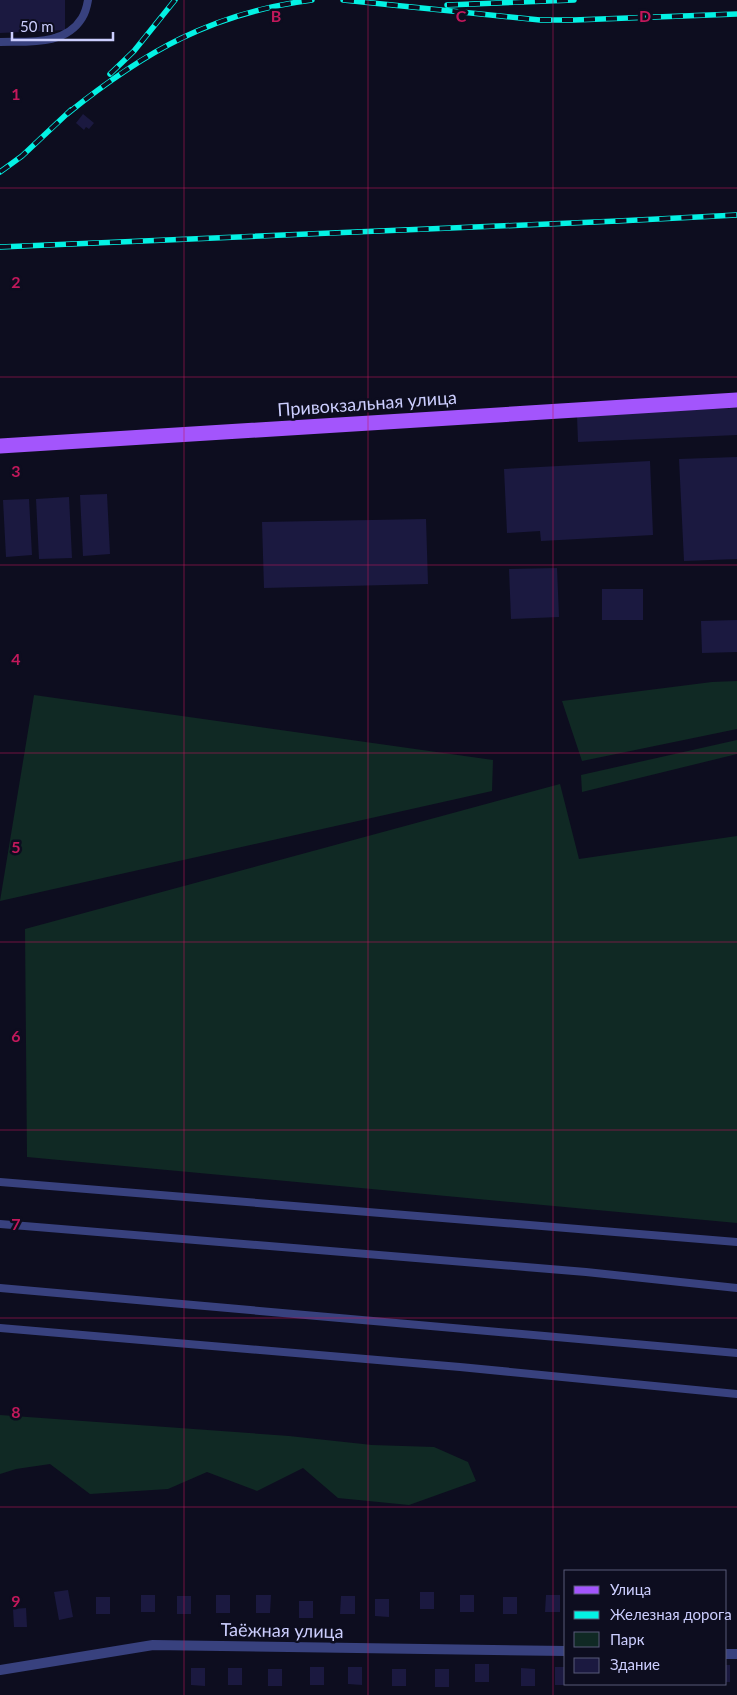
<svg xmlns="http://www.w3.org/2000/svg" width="737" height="1695" font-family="Lato,sans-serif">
  <rect width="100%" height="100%" fill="#0d0d1f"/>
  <path fill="#102924" d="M737,681V729L582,761L562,701L712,682Z
    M34,695L493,760L492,791L0,901Z
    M737,740V754L582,792L581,775Z
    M560,784L579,859L737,836V1223L27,1157L25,929Z
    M0,1415L289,1436L372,1445L434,1447L468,1462L476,1481L409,1505L338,1498L303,1468L257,1491L207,1472L168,1489L90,1494L50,1464L16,1469L0,1474Z"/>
  <path fill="#1b1940" d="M0,0H65V30L0,33Z
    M83,114L94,123L89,129L86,127L84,130L76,123Z
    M737,408V435L578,442L577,415Z
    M737,457V559L684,561L679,459Z
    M650,461L653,535L541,541L540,531L507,533L504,469Z
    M107,494L110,554L83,556L80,495Z
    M69,497L72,558L39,559L36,499Z
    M29,499L32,555L6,557L3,500Z
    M426,519L428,584L264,588L262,522Z
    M557,568L559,617L511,619L509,569Z
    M602,589H643V620H602Z
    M737,620V652L702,653L701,621Z
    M68,1590L73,1617L59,1620L54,1592Z
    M420,1592H434V1609H420Z
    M141,1595H155V1612H141Z
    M216,1595H230V1613H216Z
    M256,1595H271L270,1613H256Z
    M460,1595H474V1612H460Z
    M546,1595H560V1612H545Z
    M177,1596H191V1614H177Z
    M341,1596H355V1614H340Z
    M96,1597H110V1614H96Z
    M503,1597H517V1614H503Z
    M375,1599H389V1617L375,1616Z
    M299,1601H313V1618H299Z
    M26,1608L27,1627H14L13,1609Z
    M475,1664H489V1682H475Z
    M726,1665H730V1682H726Z
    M310,1667H324V1685H310Z
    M348,1667H362V1685L348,1684Z
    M555,1667H566V1685H555Z
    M191,1668H205V1686L191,1685Z
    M228,1668H242V1685H228Z
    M521,1668L535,1669V1686H521Z
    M268,1669H282V1686H268Z
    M392,1669H406V1686H392Z
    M435,1669H449V1687H435Z"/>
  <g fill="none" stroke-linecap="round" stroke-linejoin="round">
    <path stroke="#38417e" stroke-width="8" d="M0,42C28,41 65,46 82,18C85,13 87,6 88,0
      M0,1182L737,1242
      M0,1224L586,1272L737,1288
      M0,1288L737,1353
      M0,1328L460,1367L737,1394"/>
    <path stroke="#38417e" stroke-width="10" d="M726,1654H737
      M0,1670L153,1645L566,1651"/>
    <path stroke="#a355fc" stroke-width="15" d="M0,446L737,400"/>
    <defs>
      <path id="rail" d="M343,0L540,20H574L737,14
        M447,5L574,0
        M110,74L134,51L175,0
        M67,114C145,51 212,13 312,0
        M0,172L22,156L71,110
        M0,247L618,221L737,215"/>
    </defs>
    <use href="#rail" stroke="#04f2e4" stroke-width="5.5"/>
    <use href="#rail" stroke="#0d0d1f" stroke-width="4" stroke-dasharray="11" stroke-linecap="butt"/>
  </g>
  <path fill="none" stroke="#c2185b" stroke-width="1" stroke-opacity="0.55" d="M184,0V1695M368,0V1695M553,0V1695M0,188H737M0,377H737M0,565H737M0,753H737M0,942H737M0,1130H737M0,1318H737M0,1507H737"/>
  <g text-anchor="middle" stroke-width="5" stroke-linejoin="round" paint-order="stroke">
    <g font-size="18" fill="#cccefe" stroke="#0d0d1f">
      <text transform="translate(367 404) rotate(-4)" y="6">Привокзальная улица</text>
      <text transform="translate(282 1631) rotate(1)" y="6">Таёжная улица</text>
    </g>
  </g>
  <g font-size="16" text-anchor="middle" font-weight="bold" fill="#c2185b" stroke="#0d0d1f" stroke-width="5" stroke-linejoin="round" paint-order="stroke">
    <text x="276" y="22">B</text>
    <text x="461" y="22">C</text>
    <text x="645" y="22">D</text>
    <text x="16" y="100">1</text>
    <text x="16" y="288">2</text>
    <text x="16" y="477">3</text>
    <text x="16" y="665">4</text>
    <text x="16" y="853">5</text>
    <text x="16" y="1042">6</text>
    <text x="16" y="1230">7</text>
    <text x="16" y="1418">8</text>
    <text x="16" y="1607">9</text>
  </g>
  <rect x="564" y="1570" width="162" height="115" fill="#0d0d1f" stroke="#595a78"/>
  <rect x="574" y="1586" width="25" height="8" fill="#a355fc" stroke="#595a78"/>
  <text x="610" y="1595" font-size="15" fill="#cccefe">Улица</text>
  <rect x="574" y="1611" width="25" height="8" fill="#04f2e4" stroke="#595a78"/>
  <text x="610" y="1620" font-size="15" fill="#cccefe">Железная дорога</text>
  <rect x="574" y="1632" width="25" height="15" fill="#102924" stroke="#595a78"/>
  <text x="610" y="1645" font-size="15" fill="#cccefe">Парк</text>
  <rect x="574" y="1658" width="25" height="15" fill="#1b1940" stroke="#595a78"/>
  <text x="610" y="1670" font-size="15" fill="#cccefe">Здание</text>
  <path d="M12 32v8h101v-8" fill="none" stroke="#cccefe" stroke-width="2.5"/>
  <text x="20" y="32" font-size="15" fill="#cccefe" stroke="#0d0d1f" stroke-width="4" paint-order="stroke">50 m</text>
</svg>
